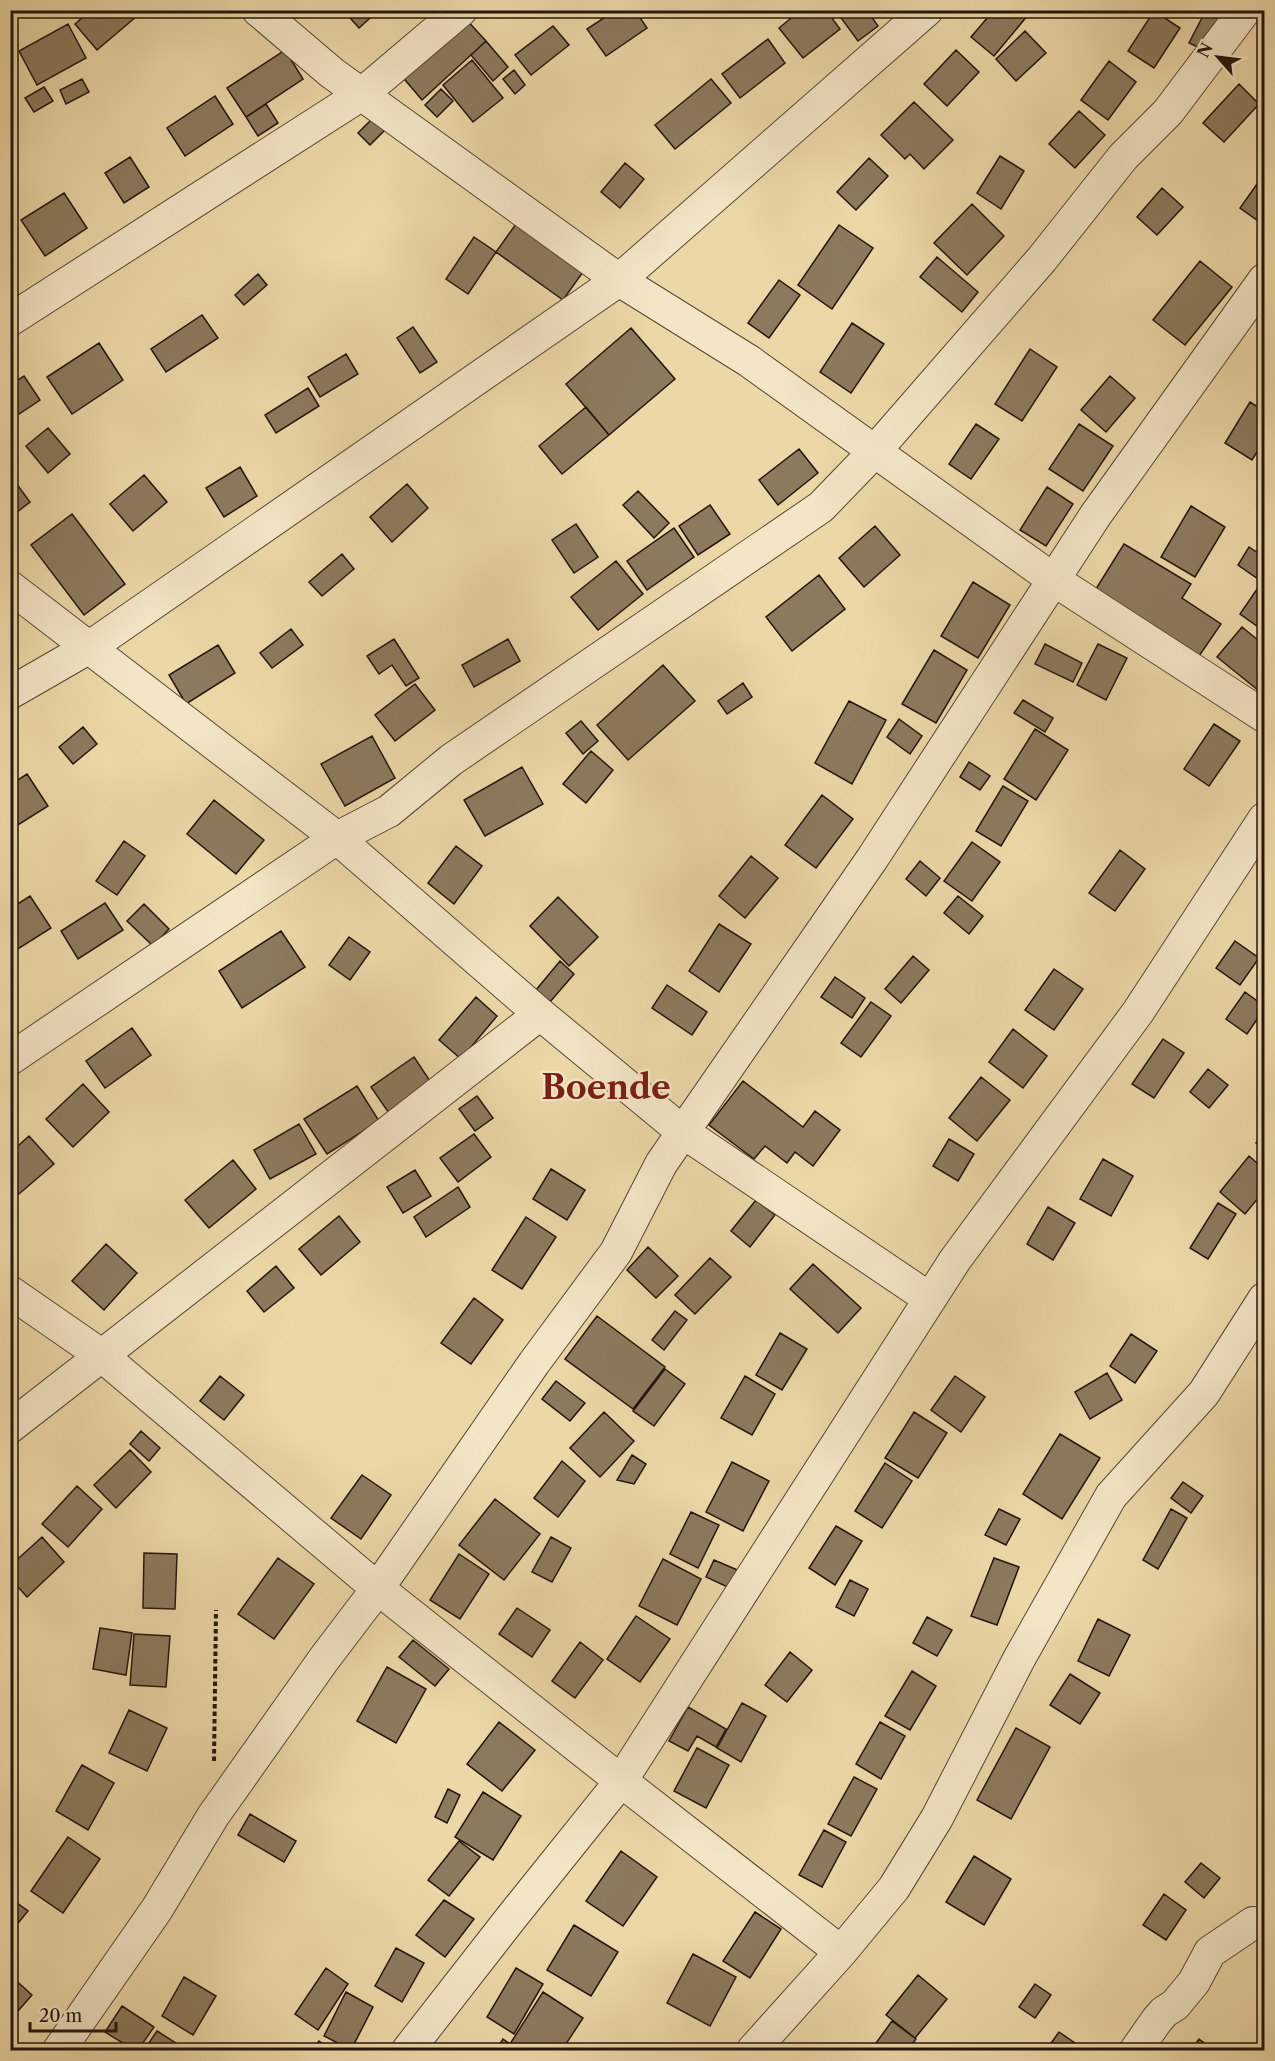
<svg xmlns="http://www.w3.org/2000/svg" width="1275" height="2061" font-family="'Libre Caslon Text',serif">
  <rect width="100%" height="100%" fill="#ecd7a7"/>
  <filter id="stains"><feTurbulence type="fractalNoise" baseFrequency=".00333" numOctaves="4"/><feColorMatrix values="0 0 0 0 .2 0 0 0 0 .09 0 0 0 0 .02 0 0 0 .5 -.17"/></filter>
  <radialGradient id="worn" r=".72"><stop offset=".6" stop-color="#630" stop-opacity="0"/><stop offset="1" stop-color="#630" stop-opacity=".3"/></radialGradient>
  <path fill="#8c7a5e" stroke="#23150e" stroke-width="1.5" d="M91,10H144L97,50L75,24Z
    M343,10H379L359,28Z
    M616,10H635L647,28L606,56L587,29Z
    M801,10H826L840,29L803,58L779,28Z
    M867,10L878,26L858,41L836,11Z
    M994,10H1023L1028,15L994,56L971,37Z
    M1206,10H1227L1206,51L1189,43Z
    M1154,11L1180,28L1154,68L1128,51Z
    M463,16L486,41L422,100L400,74Z
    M68,24L86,58L37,85L19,51Z
    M553,26L569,45L531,75L515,55Z
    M1025,31L1046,53L1016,81L996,59Z
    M768,39L785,63L740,98L722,74Z
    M486,41L508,67L493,81L471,55Z
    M285,50L303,79L246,117L227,88Z
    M956,50L979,72L947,106L924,84Z
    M472,60L503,98L473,122L443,85Z
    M1109,61L1136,82L1108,120L1081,100Z
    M514,70L525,85L515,94L503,79Z
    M82,79L89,92L66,104L60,90Z
    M711,79L731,103L675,149L655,125Z
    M1239,84L1259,104L1224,142L1203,123Z
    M44,87L53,101L34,112L25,98Z
    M441,89L453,101L437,117L425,105Z
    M215,96L233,124L185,156L167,128Z
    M914,102L953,140L924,169L910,154L905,159L881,135Z
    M266,104L278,123L258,136L246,117Z
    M1079,111L1105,135L1075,168L1049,144Z
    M373,118L385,130L370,145L358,133Z
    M1000,156L1024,171L1001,209L977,193Z
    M130,157L149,187L124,203L105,173Z
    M869,158L888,176L856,210L837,192Z
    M625,163L644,179L620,208L601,192Z
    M1264,174V225L1240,208Z
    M1162,188L1183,207L1157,235L1137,217Z
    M64,193L87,228L45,256L21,220Z
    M972,204L1004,236L967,275L934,243Z
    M516,224L583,272L563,300L496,252Z
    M839,225L873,248L832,309L798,285Z
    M474,237L496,252L468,294L446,279Z
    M937,257L978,292L962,312L920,277Z
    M1200,261L1232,287L1185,345L1153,320Z
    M258,274L267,285L244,305L235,295Z
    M779,280L800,295L769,338L748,323Z
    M202,315L218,338L166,372L151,349Z
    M852,323L884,344L851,393L820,372Z
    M413,327L437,362L420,373L397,338Z
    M631,328L675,379L609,435L566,384Z
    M99,343L123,380L72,414L47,377Z
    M1030,349L1057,367L1022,421L995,404Z
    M346,354L358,374L320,397L308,377Z
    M24,376L40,400L10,420V385Z
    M1110,376L1135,398L1106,432L1081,410Z
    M308,388L319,406L276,433L265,415Z
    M1250,402L1264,411V441L1252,460L1225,443Z
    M586,407L609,435L562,474L539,446Z
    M976,424L999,439L971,479L949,464Z
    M1079,424L1113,446L1083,491L1049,469Z
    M48,428L70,454L48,473L26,446Z
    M799,449L818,473L778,505L759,480Z
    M240,467L257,496L224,517L206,488Z
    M144,475L167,502L133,531L110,504Z
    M16,483L30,502L12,516L10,514V487Z
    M407,484L428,508L392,542L370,517Z
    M1047,487L1073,504L1046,546L1020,530Z
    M638,491L669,523L654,538L623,505Z
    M710,505L730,534L698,555L679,526Z
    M1191,506L1225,527L1195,577L1161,557Z
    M72,514L125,584L84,615L31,545Z
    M576,524L598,557L574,573L552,540Z
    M875,526L900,555L864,587L839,558Z
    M674,528L694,557L647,590L627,561Z
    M1124,544L1191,584L1182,598L1221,624L1197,659L1089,600Z
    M1249,547L1264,557V569L1258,579L1238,565Z
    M342,554L354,569L322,596L309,582Z
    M616,561L643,594L598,630L571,597Z
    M819,575L845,609L792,651L766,617Z
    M1264,579V631L1240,614Z
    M973,582L1010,605L978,658L941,636Z
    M1242,627L1264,645V695L1217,657Z
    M291,629L303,645L272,668L260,653Z
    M394,639L419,678L406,686L392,665L379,674L367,656Z
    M508,639L520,661L474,687L462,665Z
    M1045,644L1082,663L1073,682L1035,664Z
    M1098,644L1127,658L1106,700L1077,685Z
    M218,645L235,673L186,704L169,675Z
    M934,650L967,670L936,723L902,704Z
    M663,665L695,701L628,760L597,725Z
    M743,683L752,697L727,714L718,701Z
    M415,684L435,710L395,741L375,715Z
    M1023,700L1053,718L1045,732L1014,713Z
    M849,701L886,720L852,784L815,763Z
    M899,719L922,736L910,754L887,737Z
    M581,721L598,741L583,754L566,733Z
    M1214,724L1240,741L1209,786L1184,769Z
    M83,727L97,744L73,764L59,747Z
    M1035,729L1068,750L1036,800L1004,779Z
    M372,736L395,778L345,806L321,764Z
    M591,751L613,770L586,803L563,784Z
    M969,762L990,776L980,790L960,777Z
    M522,767L543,804L485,836L464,800Z
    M27,774L48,806L10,830V785Z
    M1003,786L1028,801L1001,846L976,831Z
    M822,795L853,819L816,868L785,845Z
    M214,800L264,840L236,874L187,834Z
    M124,841L145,856L117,895L96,881Z
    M972,842L1000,862L972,901L944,881Z
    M456,846L482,866L454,904L428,883Z
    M1120,850L1145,869L1115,911L1089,893Z
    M751,856L778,878L745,918L719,896Z
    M920,861L940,878L926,896L906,879Z
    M30,896L51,928L10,954V909Z
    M958,896L983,916L969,934L944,913Z
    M558,897L598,937L569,966L530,926Z
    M105,903L123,930L78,959L61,931Z
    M144,904L169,929L153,946L127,921Z
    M719,924L751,944L719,992L689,971Z
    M281,931L305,967L242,1008L219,971Z
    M349,937L370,952L350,980L329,965Z
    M1235,941L1259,958L1240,985L1216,968Z
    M913,956L929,970L901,1003L885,989Z
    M560,961L574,974L550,1002L536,990Z
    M1054,969L1083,989L1054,1030L1025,1010Z
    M835,977L865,998L852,1018L821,997Z
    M667,985L707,1012L692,1035L652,1008Z
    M1245,992L1264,1006V1009L1247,1034L1226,1019Z
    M476,997L497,1016L461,1059L439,1040Z
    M871,1002L891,1016L861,1057L841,1043Z
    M132,1028L151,1055L105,1088L86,1061Z
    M1013,1029L1047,1056L1023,1088L989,1062Z
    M1163,1039L1184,1053L1154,1098L1132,1084Z
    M414,1057L436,1090L393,1119L371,1087Z
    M1208,1069L1228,1085L1209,1108L1190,1092Z
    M981,1077L1010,1100L977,1141L949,1118Z
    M743,1081L803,1127L815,1111L840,1130L813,1166L795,1152L787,1163L765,1146L754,1159L709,1125Z
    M83,1084L109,1112L73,1147L46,1119Z
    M357,1086L379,1121L327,1154L304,1119Z
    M477,1096L493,1118L475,1131L459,1109Z
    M299,1124L316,1154L270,1179L254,1150Z
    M1264,1132V1150L1256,1143Z
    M474,1134L491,1157L458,1182L440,1158Z
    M29,1136L54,1164L13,1199L10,1195V1153Z
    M949,1139L974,1154L958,1181L933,1166Z
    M1249,1156L1264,1169V1191L1245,1214L1220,1192Z
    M1103,1159L1133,1176L1111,1216L1080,1199Z
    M233,1160L256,1189L209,1228L185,1200Z
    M551,1169L585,1190L567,1220L533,1199Z
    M415,1170L431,1196L403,1213L387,1187Z
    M458,1187L470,1207L426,1237L414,1217Z
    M756,1200L775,1215L750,1247L731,1231Z
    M1218,1203L1236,1214L1208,1259L1190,1248Z
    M1048,1207L1075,1223L1053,1260L1027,1244Z
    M339,1216L360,1242L321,1275L299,1249Z
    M526,1217L556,1237L522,1289L492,1270Z
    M106,1244L137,1273L104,1310L72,1281Z
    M648,1247L678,1276L656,1298L627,1270Z
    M710,1258L731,1277L695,1314L675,1295Z
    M813,1264L861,1308L838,1333L790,1289Z
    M276,1266L294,1288L264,1312L247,1291Z
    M474,1298L503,1320L471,1364L441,1343Z
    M675,1311L687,1320L664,1350L652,1340Z
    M597,1316L665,1367L633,1409L565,1359Z
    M780,1333L807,1349L782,1390L756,1375Z
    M1131,1334L1157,1351L1135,1383L1110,1366Z
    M665,1369L685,1384L654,1426L633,1411Z
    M1107,1373L1122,1400L1090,1419L1075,1392Z
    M220,1376L244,1395L224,1420L200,1401Z
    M745,1376L775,1394L752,1435L721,1418Z
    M955,1376L985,1397L961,1432L931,1410Z
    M556,1381L585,1403L570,1421L542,1399Z
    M604,1412L634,1441L600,1477L570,1448Z
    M914,1412L947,1433L918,1478L885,1458Z
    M141,1431L160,1448L149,1461L130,1444Z
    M1060,1434L1100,1458L1062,1519L1023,1494Z
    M130,1450L151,1472L116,1508L94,1485Z
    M632,1455L646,1464L634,1484L617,1480Z
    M562,1461L585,1481L558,1517L534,1498Z
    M732,1462L769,1481L743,1531L706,1512Z
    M885,1463L912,1481L882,1528L855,1511Z
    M362,1475L391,1495L361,1539L331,1518Z
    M1183,1482L1203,1496L1191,1513L1171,1498Z
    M77,1486L102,1509L68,1547L42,1524Z
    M495,1499L540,1534L504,1580L459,1545Z
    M999,1509L1020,1519L1006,1545L985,1535Z
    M1171,1509L1187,1518L1158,1569L1143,1560Z
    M691,1512L719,1525L698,1568L670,1554Z
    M836,1526L862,1541L835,1585L809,1568Z
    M42,1537L64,1562L27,1597L10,1578V1566Z
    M551,1537L571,1548L552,1582L532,1572Z
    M144,1553L177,1554L175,1609L143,1608Z
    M459,1554L489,1574L460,1619L430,1600Z
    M278,1558L314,1584L274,1639L238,1614Z
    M994,1558L1019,1567L997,1625L971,1616Z
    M663,1559L701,1579L677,1625L639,1606Z
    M714,1560L742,1572L734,1590L706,1577Z
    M850,1580L868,1589L854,1616L836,1607Z
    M517,1608L550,1630L532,1657L499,1634Z
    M636,1616L670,1639L640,1682L607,1659Z
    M927,1617L952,1630L937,1656L913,1643Z
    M1098,1619L1130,1635L1109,1676L1078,1661Z
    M100,1628L132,1633L126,1675L93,1669Z
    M134,1634L170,1636L166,1687L130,1685Z
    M413,1640L449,1669L435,1686L399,1657Z
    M580,1642L603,1660L575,1698L552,1681Z
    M790,1652L812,1670L787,1702L765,1685Z
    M387,1667L426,1689L396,1743L357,1721Z
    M912,1671L936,1686L910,1730L885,1716Z
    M1070,1674L1100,1693L1080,1724L1050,1705Z
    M742,1703L766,1716L741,1762L717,1748Z
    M688,1707L726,1729L716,1747L697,1736L688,1751L669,1741Z
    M129,1710L167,1728L147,1771L109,1753Z
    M499,1722L535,1750L502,1791L467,1764Z
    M880,1722L905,1736L881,1779L856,1764Z
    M1016,1728L1050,1747L1011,1819L977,1800Z
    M697,1748L729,1765L706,1808L674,1791Z
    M82,1765L114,1783L88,1830L56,1811Z
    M854,1777L877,1789L851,1836L828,1824Z
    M448,1789L460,1795L447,1823L435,1817Z
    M483,1792L521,1816L493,1860L455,1837Z
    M250,1814L296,1841L284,1862L238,1835Z
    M824,1830L846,1842L822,1887L799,1875Z
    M68,1837L100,1859L63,1913L31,1891Z
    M459,1841L480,1857L449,1896L428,1880Z
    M621,1851L657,1877L623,1926L586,1901Z
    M974,1856L1011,1879L984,1925L946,1902Z
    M1201,1863L1220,1878L1204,1898L1185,1882Z
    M1164,1894L1186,1910L1166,1940L1143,1925Z
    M10,1898L28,1911L10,1933Z
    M444,1900L474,1919L445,1957L416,1935Z
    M755,1912L781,1929L750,1978L723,1961Z
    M574,1925L618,1952L591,1996L547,1970Z
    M396,1948L424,1963L402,2002L375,1986Z
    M693,1954L736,1977L710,2026L667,2003Z
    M326,1968L348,1984L318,2030L295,2014Z
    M516,1968L543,1984L514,2034L487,2017Z
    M10,1975L32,1995L10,2020Z
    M918,1975L947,1999L915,2038L886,2015Z
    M184,1977L216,1996L193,2035L162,2016Z
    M1035,1984L1051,1995L1035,2018L1019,2007Z
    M346,1992L373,2007L351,2050L324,2036Z
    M543,1992L583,2018L562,2050H522L510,2044Z
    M122,2006L154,2027L138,2050H134L105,2032Z
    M892,2021L916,2039L908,2050H871Z
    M157,2031L187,2050H144Z
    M1059,2032L1085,2050H1046Z
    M503,2039L510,2044L522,2050H496Z
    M1199,2039L1214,2050H1191Z
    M319,2041L332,2050H312Z"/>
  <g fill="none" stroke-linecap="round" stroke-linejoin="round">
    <defs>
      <path id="minor" d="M258,10L332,73L619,280L749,361L1054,580L1264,716
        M10,320L362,94L461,10
        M10,587L337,838L540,1014L683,1132L930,1299
        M10,693L90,647L619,280L927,10
        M10,1059L337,838L389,811L451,760L821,507L875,451L1042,259L1123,157L1168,112L1245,10
        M10,1292L101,1355L371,1583L621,1781L841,1952
        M10,1427L540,1014
        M59,2050L157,1909L213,1816L324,1659L378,1588L534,1363L616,1252L661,1164L683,1132L872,859L1095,516L1264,280
        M408,2050L511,1918L621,1781L955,1260L1138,1012L1264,819
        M753,2050L841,1952L894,1888L937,1818L1019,1659L1111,1496L1204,1393L1264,1299
        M1136,2050L1157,2020L1164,2012L1175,2005L1194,1982L1210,1952L1253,1923"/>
    </defs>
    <use href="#minor" stroke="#554634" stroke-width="34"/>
    <path stroke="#23150e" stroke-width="4" stroke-dasharray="4.5 3" stroke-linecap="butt" d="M214,1761L216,1610"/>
    <use href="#minor" stroke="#f3e5c6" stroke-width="32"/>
  </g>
  <g text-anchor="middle" stroke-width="4.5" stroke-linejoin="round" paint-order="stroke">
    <g font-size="33" font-weight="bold" fill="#7a1f14" stroke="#f3e5c6">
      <text x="606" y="1099">Boende</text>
    </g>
  </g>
  <rect width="1275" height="2061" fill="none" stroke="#ecd7a7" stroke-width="36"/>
  <rect x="12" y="12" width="1251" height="2037" fill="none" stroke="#23150e" stroke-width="3"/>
  <rect x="18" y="18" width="1239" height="2025" fill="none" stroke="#23150e" stroke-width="1.5"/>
  <g transform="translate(1218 57) rotate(298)" stroke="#f3e5c6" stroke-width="4.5" paint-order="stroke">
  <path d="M0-4.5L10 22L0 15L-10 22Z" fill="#23150e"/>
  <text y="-9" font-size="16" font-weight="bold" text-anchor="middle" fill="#23150e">N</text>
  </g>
  <path d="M30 2022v9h86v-9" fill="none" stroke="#23150e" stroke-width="3"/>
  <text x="39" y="2022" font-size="18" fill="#23150e" stroke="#f3e5c6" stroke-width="4.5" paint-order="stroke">20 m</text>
  <rect width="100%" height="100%" filter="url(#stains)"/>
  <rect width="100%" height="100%" fill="url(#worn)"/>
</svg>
